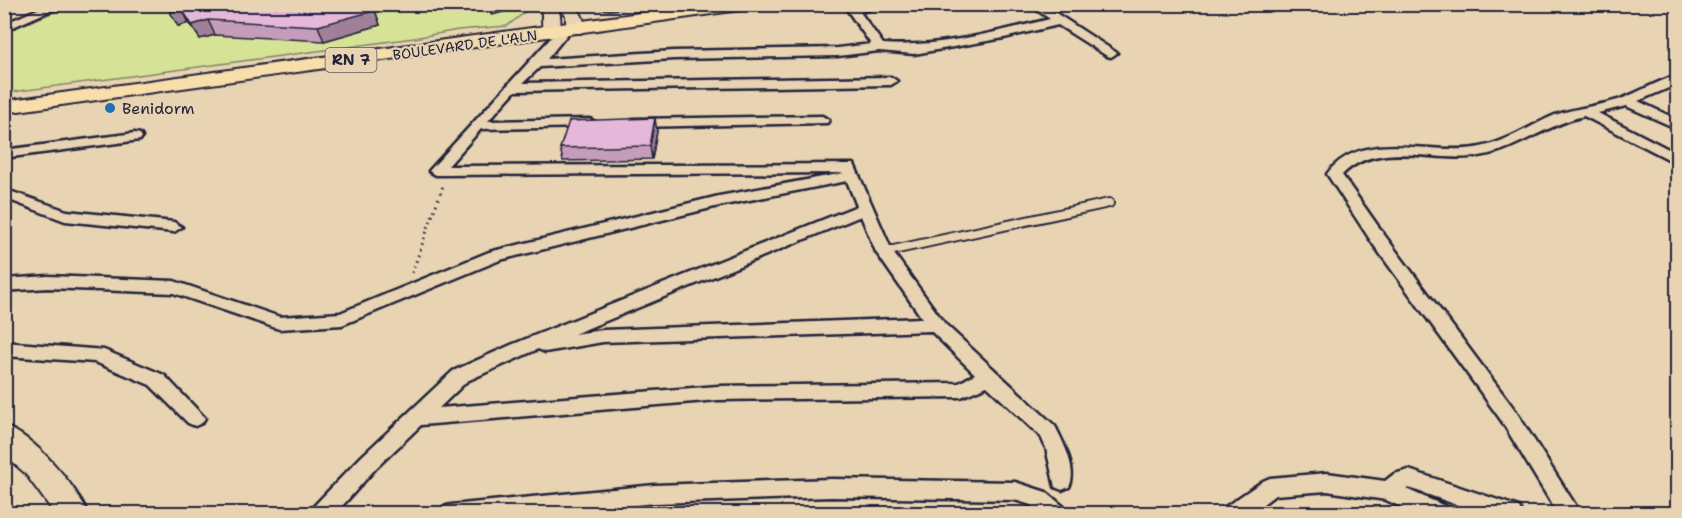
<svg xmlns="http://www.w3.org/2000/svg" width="1682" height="518" font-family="'Shantell Sans',sans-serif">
  <rect width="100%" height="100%" fill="#e8d4b2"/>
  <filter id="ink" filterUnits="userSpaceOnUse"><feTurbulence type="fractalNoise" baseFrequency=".0167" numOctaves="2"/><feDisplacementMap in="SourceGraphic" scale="12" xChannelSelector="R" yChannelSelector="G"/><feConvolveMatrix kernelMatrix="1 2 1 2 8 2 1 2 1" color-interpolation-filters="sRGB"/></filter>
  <g filter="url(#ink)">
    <path fill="#d6e396" stroke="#7c8268" stroke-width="1.5" d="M72,5H534L507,26L458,30L414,38L5,93L4,32Z"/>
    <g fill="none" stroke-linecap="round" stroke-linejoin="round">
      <defs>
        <path id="lane-far1" d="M594,4L610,6L626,4"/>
        <path id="lane" d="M884,252L1109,203"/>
        <path id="street" d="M49,4H65L4,31V24Z
          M843,4L855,6L891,4L860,12L883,44C938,48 996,32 1050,19L1028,4H1042L1117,53L1111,57L1107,56L1058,25L1004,38L914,54L879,51L838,56L674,59L540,67L523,83L891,77L897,81L891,85L515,91L488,121L590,119L597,123L590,127L481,129L448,166L854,164L892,251L945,324L1055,426C1063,442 1078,470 1069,487L1062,490L1055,487L1046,448L1041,437L987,386L961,397L718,400L421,425L375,469L335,514H310L313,507L361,457L453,371L511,345L857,206L847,181L719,206L500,260L342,325L279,329L173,293L48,288L4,291V279L48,276L174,281L280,317L340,313L489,252L719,196L844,173L436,175L429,171L560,28L564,27L570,31L547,59L674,51L838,48L871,44ZM861,216L876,252L922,318L603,330L574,334ZM931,331L975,374L959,383L718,386L439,408L467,381L538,349L545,352L603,342Z
          M1678,75V84L1638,101L1678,120V129L1626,106L1598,113L1678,154V164L1584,116C1544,125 1512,154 1471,157C1428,161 1376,140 1342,175L1385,236L1515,410L1581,514H1558L1501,420L1373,244L1327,174C1361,128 1427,155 1475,148C1504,144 1529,126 1555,115C1576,108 1597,106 1618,100C1638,93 1657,81 1678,75Z
          M822,116L829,120L827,123L634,127L627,123L634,119Z
          M135,133L140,134L142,137L140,140L4,158V150Z
          M4,189L67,211L174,222L182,227L174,232L65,221L4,198Z
          M4,342L104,350L164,375L205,418L202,423L195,426L188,423L150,385L95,362L4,356Z
          M1409,470L1519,507L1522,514H1483L1409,488L1406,489L1447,507L1450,514H1416L1386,500L1327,491L1275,495L1250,514H1222L1225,507L1263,481L1270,478L1327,473L1385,481L1394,474Z
          M832,479L1015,482L1046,492L1064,507L1067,514H1040L1031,505L1015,500L832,497L655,503L550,514H440L443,507L451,505L655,485Z"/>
        <path id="secondary" d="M540,4H573C581,12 588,22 581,33H569L566,29V15L558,8C561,16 562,29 557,37H545C540,28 544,15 540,4Z
          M4,426C36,437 74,484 89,514H55L25,473L4,455Z"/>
        <path id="primary" d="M705,4H755L747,9L4,113V101Z"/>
      </defs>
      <use href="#lane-far1" stroke="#22223b" stroke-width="10"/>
      <use href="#lane" stroke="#22223b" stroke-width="12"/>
      <use href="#street" stroke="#22223b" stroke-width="5"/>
      <use href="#secondary" stroke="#22223b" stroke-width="4"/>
      <use href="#primary" stroke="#22223b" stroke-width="4"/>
      <path stroke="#22223b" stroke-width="3" stroke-dasharray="1.5 4.5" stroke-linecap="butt" d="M412,273L444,183"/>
      <use href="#lane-far1" stroke="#e8d4b2" stroke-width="6"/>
      <use href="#lane" stroke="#e8d4b2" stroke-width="8"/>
      <use href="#street" fill="#e8d4b2" fill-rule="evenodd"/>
      <use href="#secondary" fill="#e8d4b2" fill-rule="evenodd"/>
      <use href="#primary" fill="#f8deab" fill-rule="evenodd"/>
    </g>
    <path fill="#c59dbb" stroke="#22223b" stroke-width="1.5" d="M166,4L323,9L373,4L380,25L324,41L215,35L200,39L189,23L178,26Z
      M480,4H516L517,8L492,15Z
      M657,131L652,159L563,161L560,148Z"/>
    <path fill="#a08098" stroke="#22223b" stroke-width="1.5" d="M373,4L380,25L324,41L318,26Z
      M489,4H516L517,8L492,15Z
      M182,9L189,23L178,26L170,12Z
      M208,20L215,35L200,39L192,25Z
      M655,118L657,131L652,159L650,146Z"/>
    <path fill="#e5b7d9" stroke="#22223b" stroke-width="1.5" d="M167,4H255L260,6L323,9L358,4H373L374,11L318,26L208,20L192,25L182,9L170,12Z
      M655,118L650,146L560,148L569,121Z"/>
  </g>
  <circle fill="#1f6fb2" stroke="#e8d4b2" stroke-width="2" cx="110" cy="108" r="6"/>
  <g text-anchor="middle" stroke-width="4.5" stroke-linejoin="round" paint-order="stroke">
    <g font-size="14" fill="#22223b" stroke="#e8d4b2">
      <text transform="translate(465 45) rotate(-8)" y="5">BOULEVARD DE L'ALN</text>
    </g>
    <rect fill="#e8d4b2" stroke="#5d575f" stroke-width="1.5" x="325.5" y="48" width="51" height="24" rx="4.5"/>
    <g font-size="15" font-weight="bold" fill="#22223b">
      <text x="351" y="65">RN 7</text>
    </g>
    <g font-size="16" fill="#22223b" stroke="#e8d4b2" text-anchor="start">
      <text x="122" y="114">Benidorm</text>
    </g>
  </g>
  <rect width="1682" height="518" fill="none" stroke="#e8d4b2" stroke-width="24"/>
  <rect x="12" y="12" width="1658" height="494" fill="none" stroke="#22223b" stroke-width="2" filter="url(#ink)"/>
</svg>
